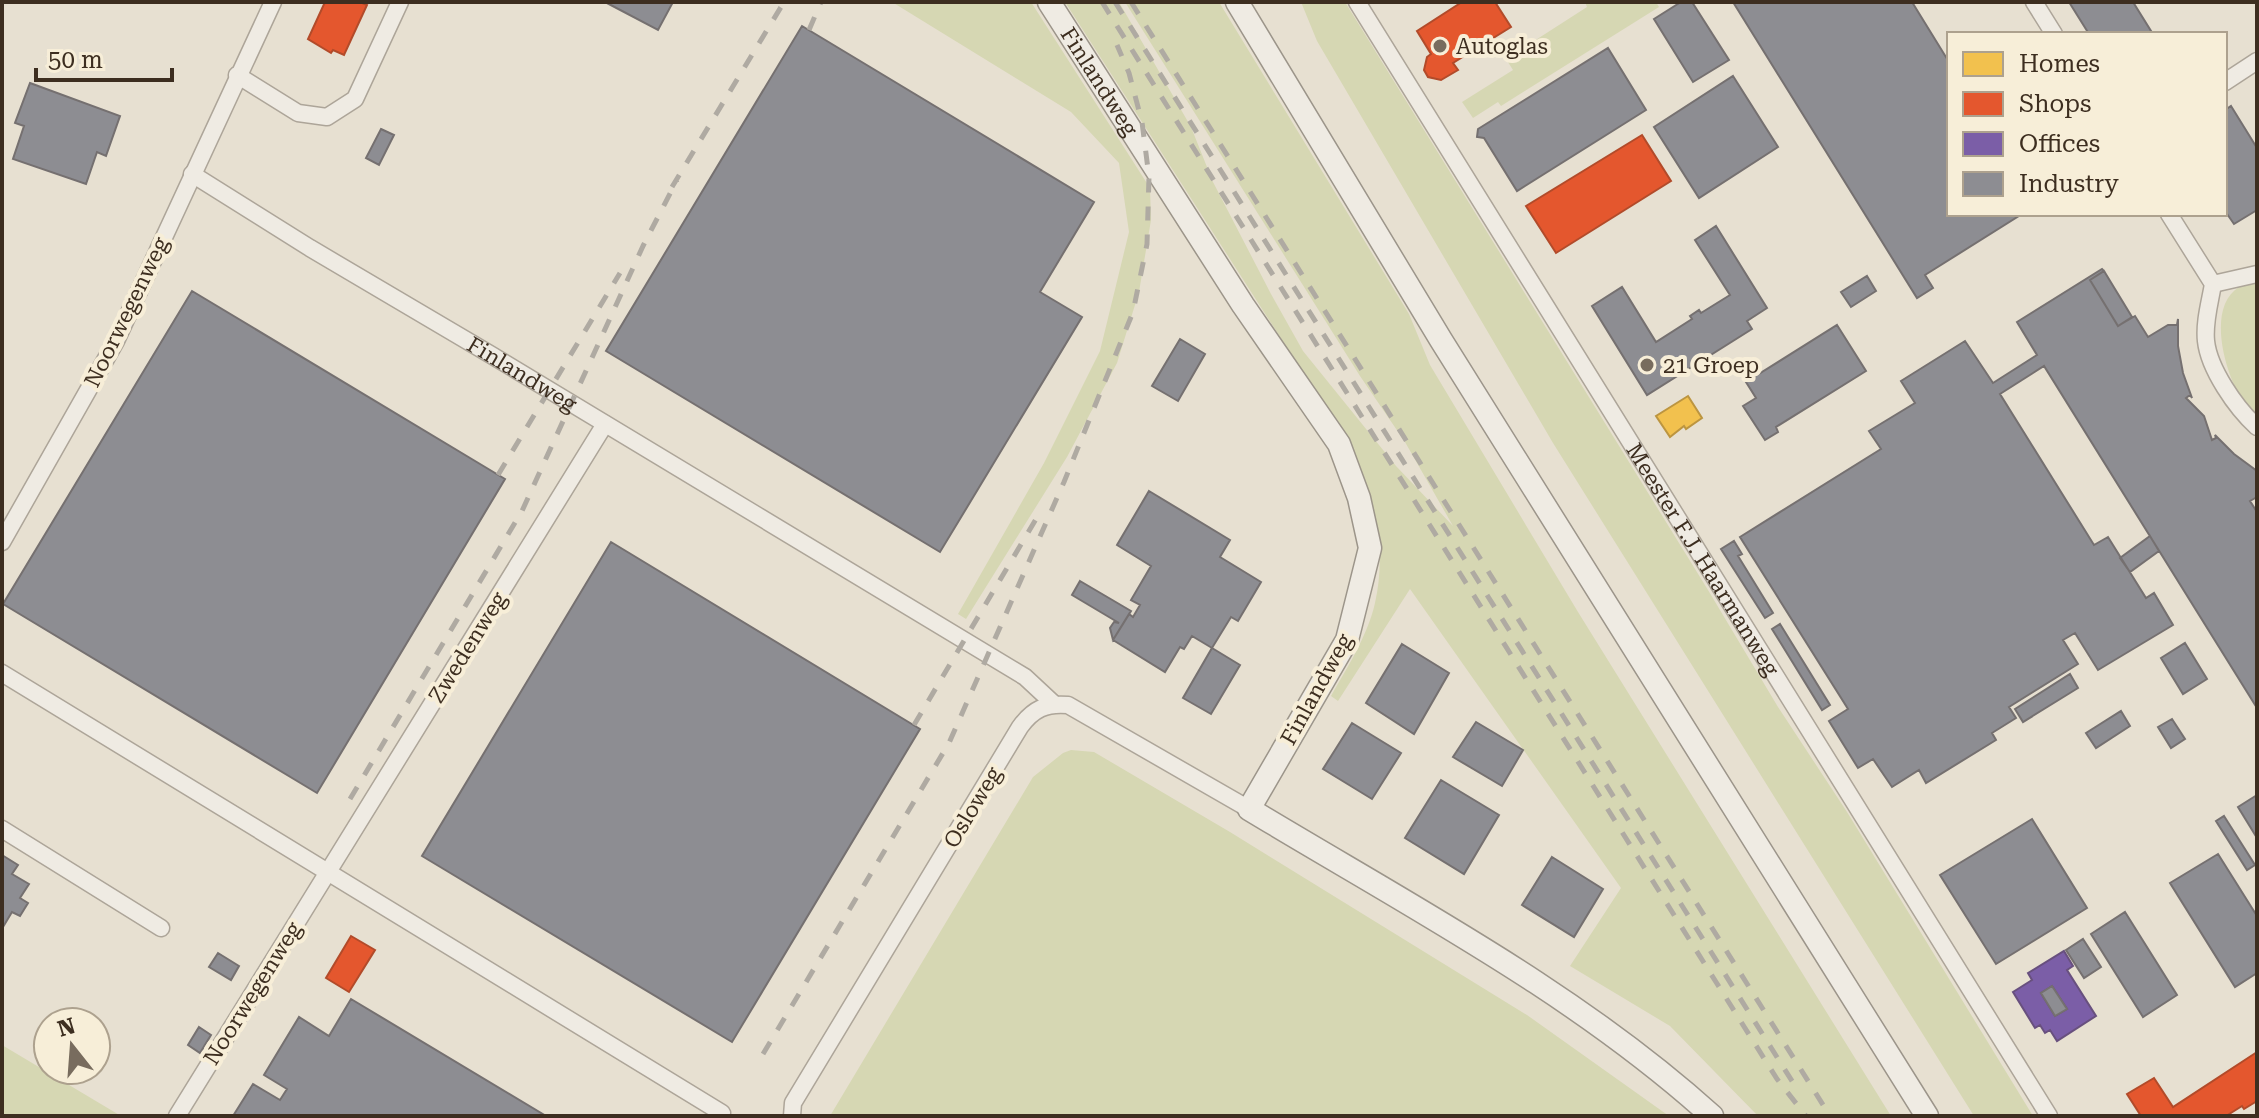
<svg xmlns="http://www.w3.org/2000/svg" width="2259" height="1118" font-family="'Roboto Serif',serif">
  <rect width="100%" height="100%" fill="#e7e0d1"/>
  <path fill="#d6d7b3" d="M892,2H1031L1150,188L1151,220L1139,292L1117,363L1067,457L966,619L958,614L1044,463L1100,351L1129,232L1119,163L1071,112Z
    M1065,2H1119L1191,127L1213,182L1271,294L1303,351L1396,466L1453,526L1405,442L1360,376L1125,2H1219L1409,314L1430,365L1578,612L1891,1116H1758L1670,1026L1570,966L1621,888L1410,589L1338,701L1331,696C1347,668 1368,635 1375,603C1392,527 1360,469 1325,407Z
    M1301,2H1345L1708,590L1778,707L1847,812L2033,1116H1974L1553,443L1317,41Z
    M1585,2H1656L1659,7L1501,106L1498,102L1473,118L1462,102L1513,70L1506,59L1587,7Z
    M2257,282V417C2253,413 2247,408 2244,403C2226,377 2205,308 2239,287C2244,284 2252,283 2257,282Z
    M1071,750L1094,752L1230,832L1527,1015L1669,1116H830L1033,777L1063,753Z
    M2,1045L121,1116H2Z"/>
  <path fill="#f2c14e" stroke="#bc9540" stroke-width="2" d="M1688,396L1702,418L1686,429L1684,426L1670,437L1656,416Z"/>
  <path fill="#e4572e" stroke="#b24b2a" stroke-width="2" d="M325,2H360L367,5L344,55L333,50L331,53L308,39Z
    M1462,2H1495L1511,27L1453,63L1458,70L1441,80L1428,77L1424,70L1427,57L1431,54L1417,31Z
    M1642,135L1671,181L1556,253L1526,206Z
    M351,936L375,950L349,992L326,978Z
    M2257,1052V1101L2244,1109L2242,1106L2226,1116H2141L2127,1094L2154,1078L2173,1107Z"/>
  <path fill="#7b5ea7" stroke="#68507e" stroke-width="2" fill-rule="evenodd" d="M2064,951L2073,966L2067,970L2096,1016L2057,1041L2050,1030L2045,1033L2040,1025L2035,1028L2013,992L2032,980L2028,973ZM2052,986L2067,1009L2055,1016L2041,993Z"/>
  <path fill="#8d8d92" stroke="#757070" stroke-width="2" d="M605,2H673L658,30Z
    M1681,2H1692L1729,60L1693,82L1654,19Z
    M1733,2H1912L1949,62V214H2022L1925,275L1933,288L1917,298Z
    M2069,2H2133L2151,31L2146,34H2089Z
    M802,26L1094,202L1040,292L1082,317L940,552L606,351Z
    M1608,48L1646,110L1517,191L1484,138L1477,137L1478,129Z
    M1733,76L1778,147L1699,198L1654,127Z
    M30,83L120,116L106,156L97,152L86,184L13,159L24,126L15,123Z
    M2231,106L2257,148V210L2234,224L2225,211V110Z
    M381,129L394,135L379,165L366,158Z
    M1716,226L1767,308L1747,321L1752,329L1647,395L1592,306L1622,287L1656,342L1692,319L1690,316L1699,310L1701,313L1730,295L1695,240Z
    M2102,269L2104,271L2090,280L2118,326L2135,316L2148,337L2168,325H2177L2178,319V346L2183,373L2192,398L2190,395L2186,398L2204,416L2212,440L2216,438L2215,435L2234,454L2257,471V497L2250,501L2257,512V708L2044,366L2000,394L2094,545L2108,537L2146,598L2154,593L2173,625L2098,670L2075,633L2063,640L2078,664L2009,707L2016,718L1992,733L1996,740L1926,783L1919,770L1892,787L1873,759L1858,768L1829,721L1848,709L1740,537L1881,449L1869,431L1915,403L1901,381L1965,341L1993,383L2037,355L2017,322Z
    M2104,271L2132,317L2118,326L2090,280Z
    M1867,276L1876,291L1851,307L1841,292Z
    M192,291L505,479L317,793L3,604Z
    M1837,325L1866,371L1776,427L1778,432L1765,440L1743,406L1756,398L1746,382Z
    M1180,339L1205,354L1178,401L1152,386Z
    M1149,491L1230,540L1220,557L1261,582L1238,621L1231,617L1212,648L1192,636L1184,649L1180,647L1165,672L1113,640L1129,614L1133,617L1140,605L1131,600L1151,566L1117,545Z
    M2150,536L2159,551L2130,572L2120,558Z
    M1734,541L1742,554L1738,556L1773,613L1765,618L1721,549Z
    M611,542L920,729L732,1042L422,856Z
    M1080,581L1131,611L1113,640L1110,628L1114,622L1119,623L1072,595Z
    M1780,624L1830,705L1822,710L1772,629Z
    M2185,643L2207,679L2183,694L2161,658Z
    M1402,644L1449,673L1414,734L1366,703Z
    M1212,648L1240,665L1211,714L1183,698Z
    M2070,674L2078,688L2023,722L2015,709Z
    M2121,711L2130,726L2096,748L2086,733Z
    M2172,719L2185,739L2171,748L2158,727Z
    M1476,722L1523,750L1502,786L1453,757Z
    M1352,723L1401,753L1372,799L1323,769Z
    M1441,780L1499,815L1464,874L1405,838Z
    M2257,795V838L2238,807Z
    M2224,816L2255,865L2247,870L2216,821Z
    M2032,819L2087,908L1996,964L1940,875Z
    M2218,854L2257,916V973L2235,987L2170,883Z
    M2,855L18,865L12,874L29,884L20,898L28,903L20,916L12,912L3,927Z
    M1552,857L1603,889L1574,937L1522,905Z
    M2125,912L2177,995L2143,1017L2091,934Z
    M2083,939L2101,967L2084,978L2066,950Z
    M218,953L239,966L231,980L209,967Z
    M2052,986L2067,1009L2055,1016L2041,993Z
    M351,999L546,1116H233L253,1084L280,1100L287,1089L264,1075L299,1017L329,1036Z
    M199,1027L211,1035L200,1053L188,1045Z"/>
  <g fill="none" stroke-linecap="round" stroke-linejoin="round">
    <defs>
      <g id="street">
        <path id="s1" d="M1357,2L2049,1116"/>
        <path d="M2034,2L2054,34"/>
        <path d="M237,75L298,113L327,117L355,99L400,2"/>
        <path d="M2225,82L2257,61"/>
        <path id="s2" d="M192,174L310,248L493,356L1025,677L1054,704"/>
        <path d="M2169,214L2213,284C2210,302 2204,322 2206,341C2209,369 2236,408 2257,427"/>
        <path d="M2213,284L2257,274"/>
        <path d="M2,542L116,341L273,2"/>
        <path d="M2,673L722,1113"/>
        <path d="M2,829L161,928"/>
        <path d="M177,1116L605,424"/>
        <path d="M792,1116L793,1103L1020,727C1033,709 1046,703 1068,705L1249,809"/>
      </g>
      <g id="secondary">
        <path id="s3" d="M1049,2L1243,305L1339,444L1359,498L1370,548L1347,640L1249,809C1406,904 1575,992 1712,1116"/>
        <path d="M1237,2L1441,340L1927,1116"/>
      </g>
    </defs>
    <use href="#street" stroke="#ada599" stroke-width="19"/>
    <use href="#secondary" stroke="#9c958a" stroke-width="25"/>
    <use href="#street" stroke="#efebe3" stroke-width="16"/>
    <use href="#secondary" stroke="#efebe3" stroke-width="22"/>
    <path stroke="#afaaa2" stroke-width="5" stroke-dasharray="14 14" stroke-linecap="butt" d="M1102,2L1716,982L1777,1079L1806,1116
      M1115,2L1797,1089
      M1131,2L1830,1116
      M809,30L821,2
      M672,187L784,2
      M498,475L620,273
      M914,725L1042,509
      M350,799L522,511L643,246L677,180
      M763,1054L949,743L1064,482L1133,312L1147,244L1149,177L1142,122L1129,73L1117,45"/>
  </g>
  <g fill="#786c5e" stroke="#f7eed8" stroke-width="3">
    <circle cx="1440" cy="46" r="8"/>
    <circle cx="1647" cy="365" r="8"/>
  </g>
  <g text-anchor="middle" stroke-width="8" stroke-linejoin="round" paint-order="stroke">
    <g font-size="22" fill="#3d2e20" stroke="#f7eed8" text-anchor="start">
      <text x="1456" y="54">Autoglas</text>
      <text x="1663" y="373">21 Groep</text>
    </g>
    <g font-size="22" fill="#3d2e20" stroke="#f7eed8">
      <text dy="8" stroke="none"><textPath href="#s3" startOffset="94">Finlandweg</textPath></text>
      <text transform="translate(126 312) rotate(-64)" y="8">Noorwegenweg</text>
      <text dy="8" stroke="none"><textPath href="#s2" startOffset="386">Finlandweg</textPath></text>
      <text dy="8" stroke="none"><textPath href="#s1" startOffset="656">Meester F.J. Haarmanweg</textPath></text>
      <text transform="translate(467 647) rotate(-58)" y="8">Zwedenweg</text>
      <text transform="translate(1316 689) rotate(-61)" y="8">Finlandweg</text>
      <text transform="translate(972 807) rotate(-59)" y="8">Osloweg</text>
      <text transform="translate(252 993) rotate(-58)" y="8">Noorwegenweg</text>
    </g>
  </g>
  <rect width="2259" height="1118" fill="none" stroke="#3d2e20" stroke-width="8"/>
  <rect x="1947" y="32" width="280" height="184" fill="#f7eed8" stroke="#ada18e" stroke-width="2"/>
  <rect x="1963" y="52" width="40" height="24" fill="#f2c14e" stroke="#ada18e" stroke-width="2"/>
  <text x="2019" y="72" font-size="24" fill="#3d2e20">Homes</text>
  <rect x="1963" y="92" width="40" height="24" fill="#e4572e" stroke="#ada18e" stroke-width="2"/>
  <text x="2019" y="112" font-size="24" fill="#3d2e20">Shops</text>
  <rect x="1963" y="132" width="40" height="24" fill="#7b5ea7" stroke="#ada18e" stroke-width="2"/>
  <text x="2019" y="152" font-size="24" fill="#3d2e20">Offices</text>
  <rect x="1963" y="172" width="40" height="24" fill="#8d8d92" stroke="#ada18e" stroke-width="2"/>
  <text x="2019" y="192" font-size="24" fill="#3d2e20">Industry</text>
  <g transform="translate(72 1046) rotate(343)"><circle r="38" fill="#f7eed8" stroke="#ada18e" stroke-width="2"/>
  <path d="M0-6L14 30L0 20L-14 30Z" fill="#786c5e"/>
  <text y="-12" font-size="22" font-weight="bold" text-anchor="middle" fill="#3d2e20">N</text>
  </g>
  <path d="M36 68v12h136v-12" fill="none" stroke="#3d2e20" stroke-width="4"/>
  <text x="48" y="68" font-size="24" fill="#3d2e20" stroke="#f7eed8" stroke-width="6" paint-order="stroke">50 m</text>
</svg>
